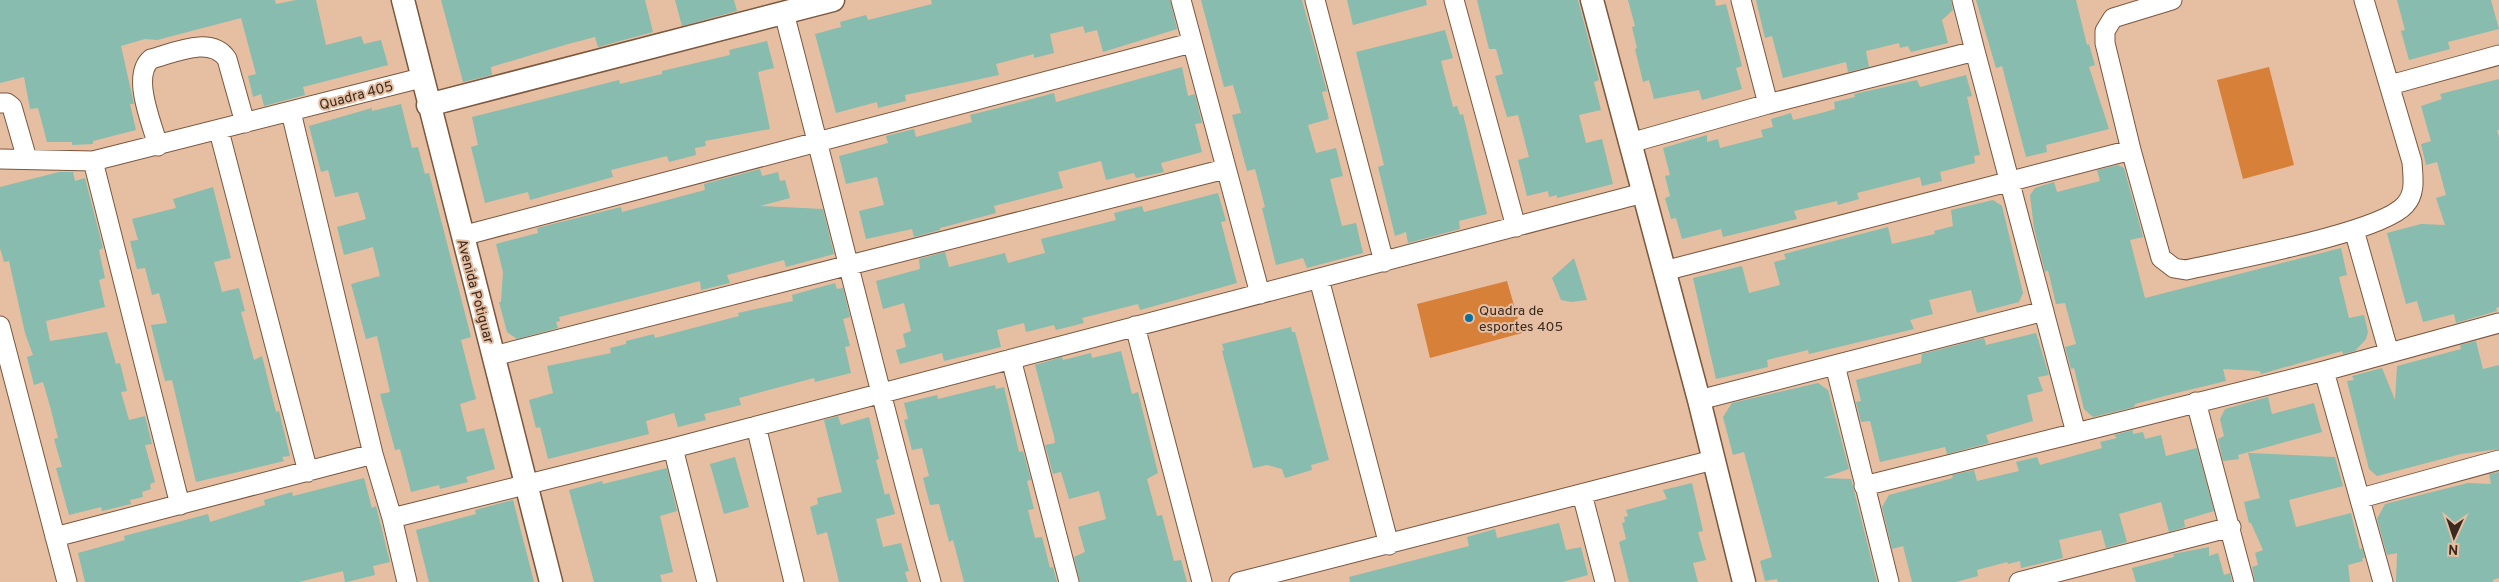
<svg xmlns="http://www.w3.org/2000/svg" width="2499" height="582" font-family="Overpass,sans-serif">
  <rect width="100%" height="100%" fill="#e6bea2"/>
  <path fill="#d7803a" d="M2269,67L2294,165L2243,179L2217,80Z
    M1507,281L1522,333L1430,358L1417,304Z"/>
  <path fill="#87bcae" d="M0,0H275L276,4L296,0H316L326,45L361,36L364,44L381,40L388,65L303,87L305,95L264,106L261,94L253,97L248,76L256,74L241,18L157,40L145,39L121,46L134,104H130L136,130L93,141V144L72,145V142H47L38,108L30,109L24,77L0,83Z
    M441,0H645L653,32L598,47L595,37L568,44L491,67L492,75L463,82Z
    M675,0H734L737,11L682,26Z
    M931,0H1170L1177,29L1103,52L1097,30L1085,33L1083,26L1050,34L1054,53L1034,58V54L996,64L999,75L905,95L906,101L878,108L877,102L836,113L815,34L841,27L840,22L866,15L868,20L932,4Z
    M1201,0H1302L1327,91L1322,92L1329,119L1308,125L1316,153L1336,148L1343,176L1330,179L1335,199L1342,226L1356,223L1363,253L1307,268L1303,258L1276,265L1262,208L1265,207L1255,169L1247,171L1232,115L1241,113L1233,85L1224,87Z
    M1347,0H1426L1427,5L1353,25Z
    M1477,0H1578L1599,80L1594,82L1601,110L1579,115L1586,143L1602,139L1613,184L1557,198V195L1549,197L1548,191L1527,196L1518,160L1529,157L1518,115L1507,117L1495,76L1503,74L1496,49H1489Z
    M1628,0H1715L1716,6L1726,4L1742,66L1736,68L1742,89L1702,100L1699,90L1654,99L1649,80L1643,82L1635,49L1637,48L1632,27L1635,26Z
    M1756,0H1951L1953,10L1942,20L1948,43L1911,52L1908,46L1900,48L1899,43L1866,51L1869,67L1848,72L1846,62L1783,78L1772,36L1765,38Z
    M1976,0H2076L2087,45L2089,44L2095,65L2089,67L2109,129L2046,145L2047,152L2026,157L2002,66L1996,68Z
    M2397,0H2491L2499,29L2448,42L2450,49L2409,60L2401,31L2405,30Z
    M1445,30L1453,58L1441,61L1453,107L1457,106L1460,115L1463,114L1487,214L1459,221L1460,229L1408,243L1406,232L1395,236L1378,167L1384,165L1356,52Z
    M767,41L774,68L758,72L770,129L705,141L706,146L695,148L696,155L669,162L667,156L611,170L613,177L530,200L528,192L485,203L471,147L478,145L472,117L619,80L620,84L662,74V71L730,55L729,50Z
    M1182,67L1188,96L1195,94L1202,123L1195,124L1202,152L1161,163L1164,172L1136,178L1134,173L1106,180L1101,161L1058,172L1063,188L994,206L996,213L940,228V230L914,237L912,229L866,239L859,211L884,205L877,177L846,184L839,156L888,143L886,136L914,129L916,137L972,122L970,115L998,108L1054,93L1056,102Z
    M1966,75L1972,96L1967,97L1980,155L1974,156L1975,163L1940,172L1942,181L1922,186L1920,177L1857,193L1859,199L1838,205L1837,201L1794,211L1797,219L1723,237L1721,229L1682,239L1676,218L1671,219L1665,198L1670,196L1665,176L1670,175L1663,148L1707,135V142L1718,139L1720,148L1763,137L1761,130L1773,127L1771,119L1791,113L1793,120L1825,112L1835,109L1834,102L1855,97L1854,94L1917,80L1920,87Z
    M2499,79V130H2497L2499,137V307L2496,308L2497,311L2456,323L2454,314L2423,322L2417,301L2406,304L2387,233L2421,224L2445,225L2436,198L2446,195L2437,162L2426,165L2421,144L2431,141L2421,106L2442,99L2440,94Z
    M401,104L412,148L418,147L425,174L429,173L471,337L461,340L476,399L460,404L467,432L484,428L495,469L466,477L468,482L440,489L439,485L411,492L400,449L395,450L380,394L390,392L377,336L366,339L351,284L380,276L373,247L344,255L337,227L366,219L358,192L335,197L328,170L321,172L309,126L372,108V111Z
    M2118,165L2124,168L2143,237L2130,240L2145,298L2341,248L2347,275L2339,277L2349,318L2364,315L2368,332L2366,339L2355,351L2343,354L2342,351L2261,374L2260,371L2223,369L2226,381L2176,393L2135,404L2134,407L2093,417L2084,409L2074,368L2071,369L2065,347L2076,344L2065,303L2056,304L2048,270L2045,272L2034,228L2030,195L2035,188L2054,182L2057,192L2100,181L2097,170Z
    M760,169L762,176L778,172L780,181L785,180L790,198L760,206L823,209L834,254L786,267L784,260L727,275L730,283L701,290L700,281L559,317L560,321L556,322L558,328L517,339L507,332L499,302H501L503,272L496,244L538,233L537,228L621,207L622,212L705,190L704,184Z
    M59,172H73L75,181L85,178L103,248L99,250L105,278L99,280L105,307L46,321L50,341L107,332L116,364L120,363L127,391L121,392L129,420L145,416L152,444L145,445L155,482L150,484L151,489L142,492L143,497L130,500L131,504L102,511L101,507L69,515L56,468L62,467L54,439L58,438L51,410L43,382L34,385L27,357L33,355L25,333L9,261L4,262L0,248V187Z
    M213,187L231,258L214,262L222,292L239,288L245,311L241,312L254,360L262,356L276,412L279,411L290,456L282,457L284,461L196,482L172,380L165,381L151,325L167,323L159,293L152,295L145,268L137,269L130,241L138,240L132,219L176,208L173,199Z
    M1218,193L1226,221L1221,222L1237,283L1140,310L1138,304L1082,318L1084,323L1056,330L1054,325L1026,332L1024,323L997,330L1001,347L944,361L942,353L900,364L896,350L906,347L903,334L911,331L904,303L883,309L876,281L920,269L919,259L945,252L949,267L1005,253L1008,263L1045,253L1041,239L1116,220L1114,213L1142,206L1144,212Z
    M1993,200L2002,206L2023,293L2019,302L1977,313L1971,290L1929,300L1933,314L1910,320L1914,329L1809,354L1808,350L1767,360L1768,367L1716,379L1693,278L1742,266L1749,293L1780,285L1774,262L1786,259L1784,254L1888,227L1892,244L1935,234L1934,231L1953,226L1951,210Z
    M1574,258L1587,300L1571,302L1561,300L1552,278Z
    M835,283L837,289L843,288L850,317L843,319L850,346L845,347L851,373L815,382L814,378L739,398L741,405L704,414L706,420L678,427L674,413L646,421L649,434L548,459L540,427L536,428L529,400L553,393L547,366L611,353L610,348L626,344V341L654,334L655,338L739,316L738,313L793,301L792,295Z
    M1291,327L1292,332H1295L1329,460L1311,465L1312,470L1285,478L1282,469L1267,465L1253,468L1222,351L1224,350L1222,344Z
    M2036,333L2049,375L2038,377L2043,391L2027,395L2033,421L1986,435L1989,443L1947,454L1945,447L1880,462L1870,421L1861,422L1856,402L1861,401L1856,380L1921,363L1922,354L1984,338L1986,345Z
    M2476,341L2483,369L2499,365V449L2461,454L2377,476L2369,469L2347,381L2354,380L2352,376L2382,368L2395,400L2397,366L2461,349L2460,345Z
    M1121,351L1132,394L1138,392L1158,473L1147,479L1157,516L1162,515L1174,561L1181,560L1187,582H1080L1074,557L1085,552L1078,527L1106,519L1099,491L1069,499L1061,472L1053,474L1045,445L1055,443L1054,436L1035,365L1062,357L1063,360L1091,353L1092,358Z
    M1818,383L1828,390L1849,469L1823,478L1851,479L1877,582H1778L1777,579L1765,581L1760,561L1772,557L1744,452L1733,455L1723,417L1732,403Z
    M995,385L996,389L1004,387L1019,452L1023,451L1031,480L1027,481L1034,509L1028,510L1035,538L1042,537L1050,568L1053,567L1057,582H964L953,540L949,542L939,504L930,505L923,478L929,476L922,448L912,450L904,420L908,419L904,403L937,395L938,399Z
    M2268,397L2272,414L2314,403L2322,432L2238,455L2239,459L2223,461L2218,439L2224,436L2220,419L2225,409Z
    M838,416L841,425L869,417L879,459L876,460L885,495L889,493L895,514L876,519L883,547L901,543L909,571L905,572L908,582H839L827,532L817,535L810,507L818,504L817,498L842,492L824,420Z
    M2133,430V434L2143,432L2145,439L2161,435L2166,456L2197,448L2214,511L2184,520L2185,527L2169,532L2161,502L2119,514L2127,542L2106,548L2101,530L2059,540L2063,558L2021,568L2020,561L2008,564L2007,562L1977,570L1978,576L1956,582H1912L1903,546L1892,549L1882,507L1889,495L1953,478L1952,475L1974,470L1977,481L2019,471L2016,462L2037,457L2040,465L2102,448L2100,442L2117,438L2114,435Z
    M2248,453L2335,457L2343,486L2289,500L2296,527L2351,513L2360,550L2362,548L2365,558H2362L2363,561L2348,565L2350,582H2255L2252,567L2258,565L2255,553L2263,550L2251,523H2249L2244,502L2260,498Z
    M735,457L749,507L724,514L710,464Z
    M667,468L677,511L660,516L673,572L660,575L662,582H594L569,490L602,481L603,484Z
    M2499,472V578L2493,580V582H2396L2397,553L2387,555L2377,519L2385,504L2468,483L2491,484L2489,474Z
    M364,478L372,508L376,506L390,562L373,566L375,575L347,582H345L343,571L299,582H85L78,553L125,540L124,536L178,522L208,514L210,522L265,505L264,500L292,492L293,496Z
    M1692,483L1703,531L1698,532L1706,560L1693,563L1698,582H1629L1619,542L1626,539L1622,523L1625,522L1624,517L1628,516L1626,510L1667,499L1663,490Z
    M513,500L534,582H429L416,530L476,514L475,510Z
    M1559,523L1566,550L1581,547L1588,575L1562,582H1350L1349,577L1469,546L1467,537L1495,529L1497,538Z
    M2209,547V556L2218,553L2224,575L2230,573L2232,582H2136L2132,568L2174,557L2173,554Z"/>
  <g fill="none" stroke-linecap="round" stroke-linejoin="round">
    <defs>
      <path id="minor" d="M1181,0L1260,294
        M1315,0L1384,262
        M1454,0L1516,227
        M1741,0L1768,104L1975,51L2076,433L1864,486
        M1962,0L1975,51
        M784,13C834,203 879,393 931,582
        M2390,85L2499,55
        M0,103H7L12,107L27,159
        M291,112L373,454L392,518L407,582
        M219,131L308,472
        M1630,143L1768,104
        M158,146C152,123 131,76 151,59C174,53 211,35 227,59L245,123
        M2131,150L2105,43V31L2113,18L2172,0
        M0,159L93,161L421,78
        M93,161L180,505
        M2354,230L2389,353
        M462,236L1191,43
        M1664,271L2131,150L2161,258L2174,268L2186,270C2229,260 2380,233 2405,205C2416,193 2413,178 2412,162L2364,0
        M1319,279L1389,545
        M0,326L67,582
        M1135,326L1202,582
        M494,356L1225,169
        M1011,359L1069,582
        M1835,365L1889,582
        M2324,371L2383,582
        M1699,400L2044,311
        M2196,402L2244,582
        M756,426L794,582
        M2076,433L2324,371L2499,323
        M673,448L707,582
        M1582,494L1605,582
        M2361,498L2499,460
        M392,518L673,448L1643,193
        M55,537L373,454
        M1239,582L1713,460
        M2019,582L2231,527"/>
      <path id="tertiary" d="M403,0L551,582
        M1592,0L1699,400L1744,582
        M428,105L833,0"/>
    </defs>
    <use href="#minor" stroke="#7b573e" stroke-width="21"/>
    <use href="#tertiary" stroke="#7b573e" stroke-width="25"/>
    <use href="#minor" stroke="#fff" stroke-width="19"/>
    <use href="#tertiary" stroke="#fff" stroke-width="22"/>
  </g>
  <circle fill="#0b709d" stroke="#e6bea2" stroke-width="2" cx="1469" cy="318" r="5"/>
  <g text-anchor="middle" stroke-width="4" stroke-linejoin="round" paint-order="stroke">
    <g font-size="14" fill="#3a2a1f" stroke="#e6bea2">
      <text transform="translate(356 95) rotate(-15)" y="5">Quadra 405</text>
      <text transform="translate(476 291) rotate(75)" y="5">Avenida Potiguar</text>
    </g>
    <g font-size="14" fill="#3a2a1f" stroke="#e6bea2" text-anchor="start">
      <text x="1479" y="315">Quadra de<tspan x="1479" dy="16">esportes 405</tspan></text>
    </g>
  </g>
  <g transform="translate(2454 537) rotate(183)" stroke="#e6bea2" stroke-width="4" paint-order="stroke">
  <path d="M0-4L9 19L0 12L-9 19Z" fill="#3a2a1f"/>
  <text y="-8" font-size="14" font-weight="bold" text-anchor="middle" fill="#3a2a1f">N</text>
  </g>
</svg>
